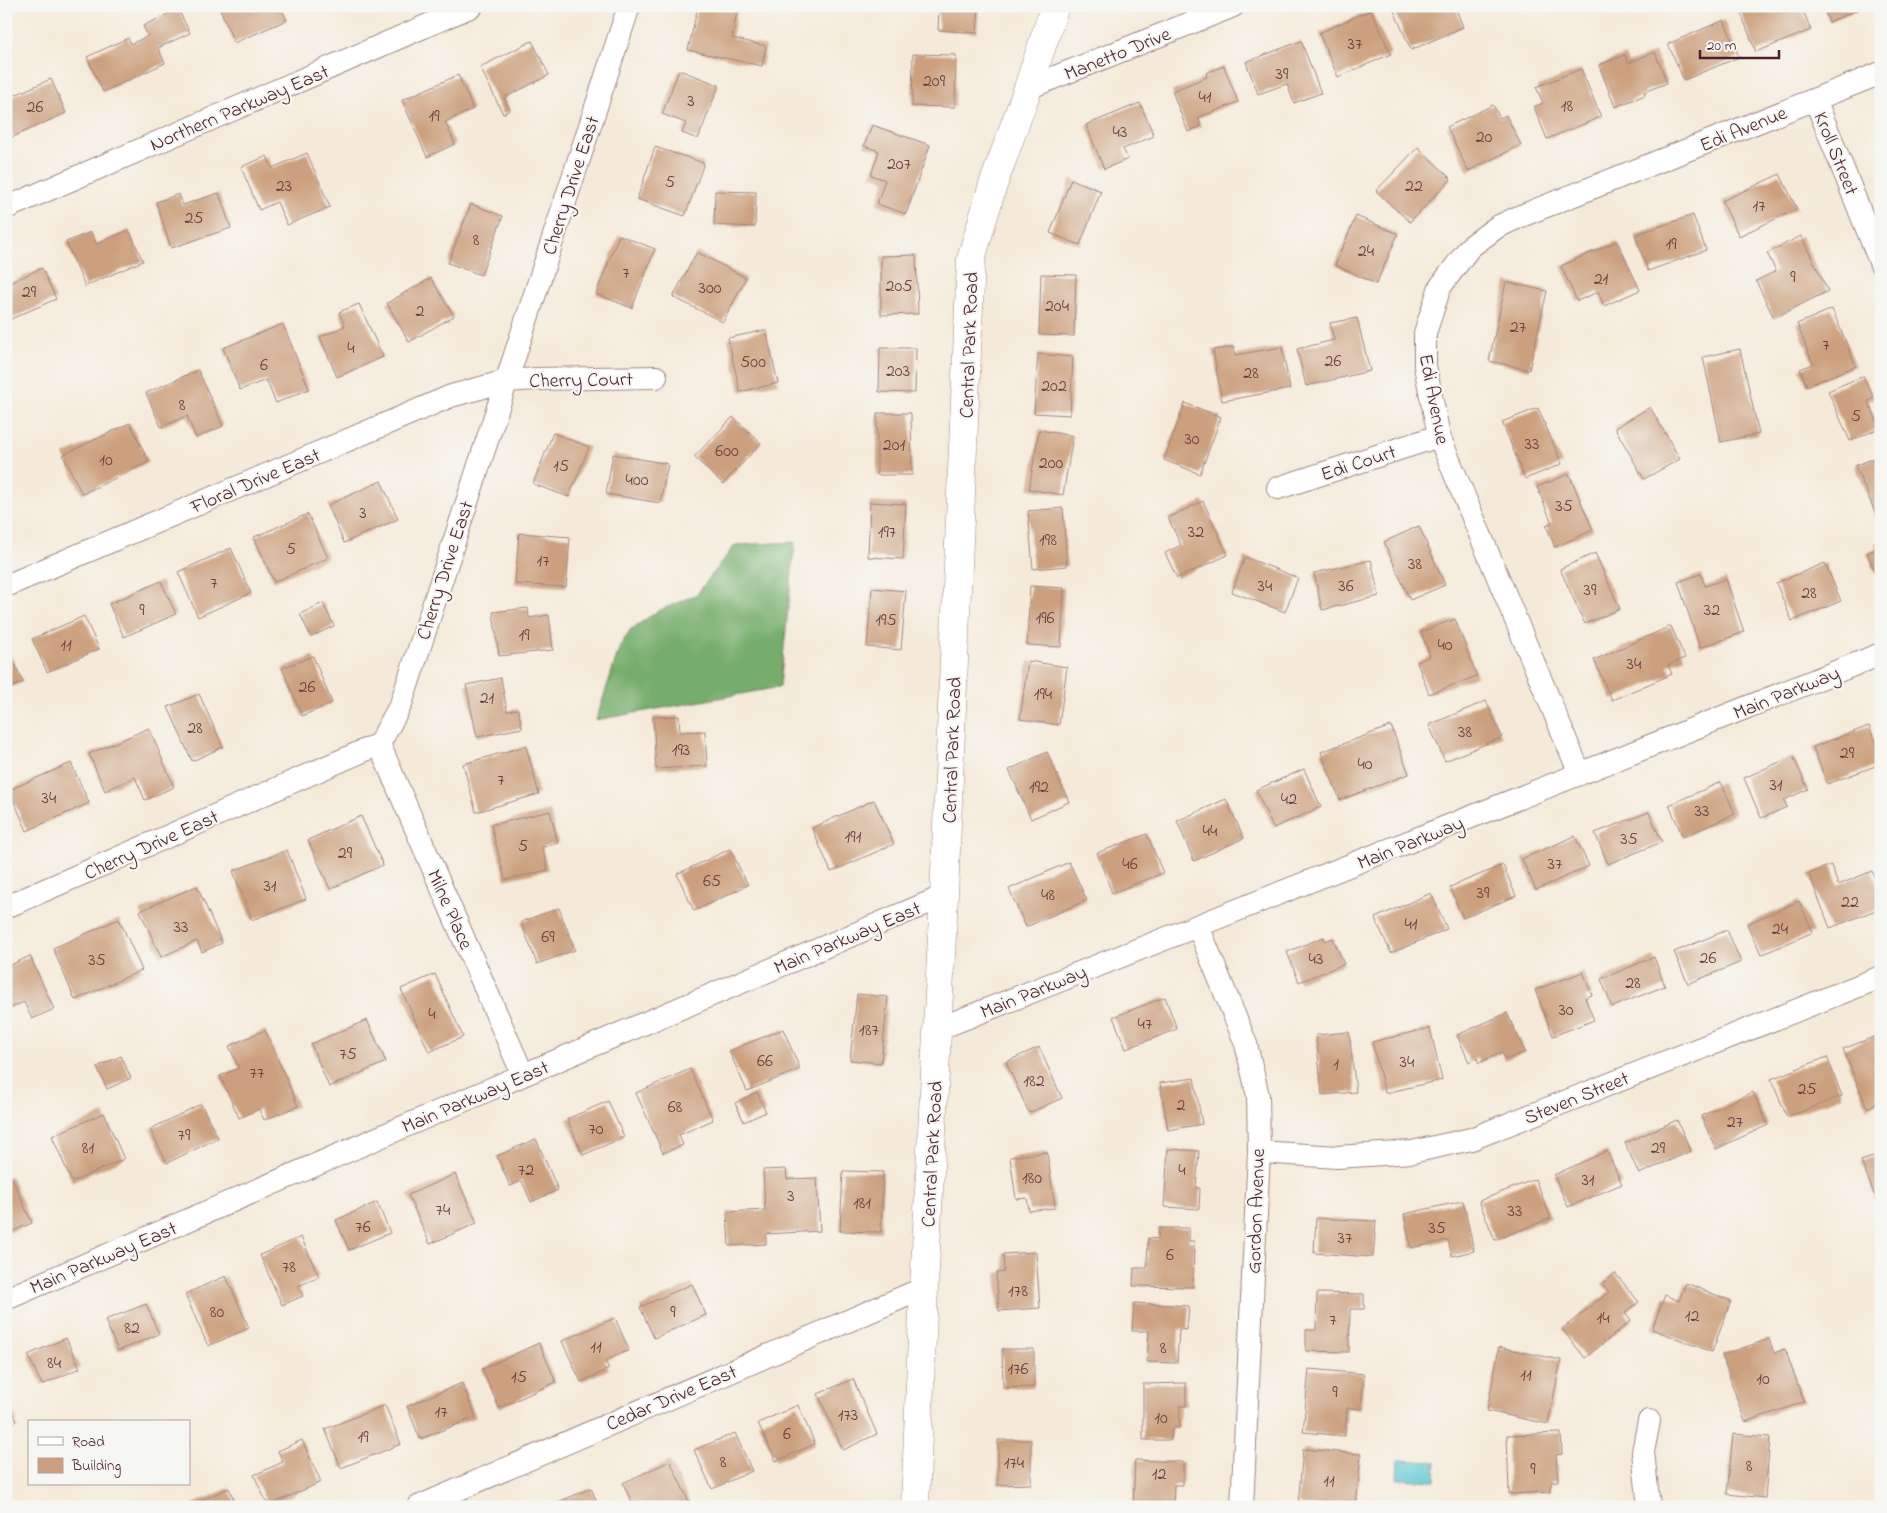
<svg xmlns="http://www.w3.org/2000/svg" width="1887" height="1513" font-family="'Indie Flower',sans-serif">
  <rect width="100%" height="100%" fill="#f6f6f2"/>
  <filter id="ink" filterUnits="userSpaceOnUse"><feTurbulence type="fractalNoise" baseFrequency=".02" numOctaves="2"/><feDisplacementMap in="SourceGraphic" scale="10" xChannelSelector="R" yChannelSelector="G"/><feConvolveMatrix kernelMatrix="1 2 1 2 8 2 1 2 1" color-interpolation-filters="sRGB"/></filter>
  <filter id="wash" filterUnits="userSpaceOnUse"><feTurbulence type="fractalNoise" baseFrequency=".0096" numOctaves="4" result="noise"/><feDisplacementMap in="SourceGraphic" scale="20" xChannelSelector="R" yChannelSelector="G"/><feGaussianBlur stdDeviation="1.12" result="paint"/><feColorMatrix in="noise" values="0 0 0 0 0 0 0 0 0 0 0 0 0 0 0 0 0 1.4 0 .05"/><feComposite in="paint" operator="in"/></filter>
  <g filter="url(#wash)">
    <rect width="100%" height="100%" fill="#f5ead9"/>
    <path fill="#76ad6c" stroke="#60664c" d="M795,542L780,687L596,720L620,646L630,630L658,611L697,594L735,545Z"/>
    <path fill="#5ac7d0" stroke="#52737e" d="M1398,1460L1436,1462L1435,1481L1397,1479Z"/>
    <g id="blocks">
      <path fill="#cca07e" d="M219,6H280L287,20L234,43Z
        M698,6H738L732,38L766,46L762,66L688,50Z
        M939,6H979L977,33L938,30Z
        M1392,6H1455L1463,27L1411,50Z
        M1738,6H1764L1766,11L1777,6H1801L1811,30L1756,52Z
        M1823,6H1867L1829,22Z
        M178,9L190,33L158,48L165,63L103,92L87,57L128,38L131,44L148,36L143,26Z
        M1371,10L1391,54L1338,77L1319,33Z
        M1724,20L1739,57L1684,80L1668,44Z
        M532,41L549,75L504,98L510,110L503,114L480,67Z
        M1301,41L1321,93L1294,103L1287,84L1258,94L1246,62Z
        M1655,52L1667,83L1644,92L1645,95L1615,107L1599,65L1625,55L1628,63Z
        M913,54L956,55L955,107L912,106Z
        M1224,66L1238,102L1198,118L1201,126L1188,132L1172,91L1207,77L1206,73Z
        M1581,69L1601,117L1547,139L1534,107L1543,103L1536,87Z
        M679,70L719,85L698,139L682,133L686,123L662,114Z
        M458,75L473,109L445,122L455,144L427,157L402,100Z
        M51,79L66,113L6,140V99Z
        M1140,103L1154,136L1123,149L1128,159L1104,169L1086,125Z
        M1493,105L1500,118L1506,115L1521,145L1468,171L1447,127Z
        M872,125L930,145L906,214L877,204L885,180L871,175L879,151L864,146Z
        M655,147L704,163L685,216L637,199Z
        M1418,147L1451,179L1410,222L1376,191Z
        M307,153L330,207L287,225L277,202L259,210L241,167L267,156L272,168Z
        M1780,174L1797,209L1739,236L1722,201Z
        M1071,179L1101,191L1080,245L1050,233Z
        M715,191L756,192L755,227L714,225Z
        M219,193L231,228L171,248L156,202L179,194L183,205Z
        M471,204L503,216L481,275L448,263Z
        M1693,215L1706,250L1648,271L1635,235Z
        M1356,216L1398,234L1376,284L1335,265Z
        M129,230L143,261L85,286L66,242L91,232L96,244Z
        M619,235L655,249L632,308L596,294Z
        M1801,236L1828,291L1774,318L1756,281L1776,271L1767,253Z
        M1617,241L1640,290L1604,306L1598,292L1577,301L1561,266Z
        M697,252L746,278L723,322L673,297Z
        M916,255L918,314L881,315V256Z
        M42,268L56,299L6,321V277L9,283Z
        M1041,274L1076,275L1074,336L1039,335Z
        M431,278L454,316L409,342L387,303Z
        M1506,282L1547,291L1529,370L1489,361Z
        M359,304L383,357L337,377L320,337L345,326L339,312Z
        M1832,309L1856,366L1807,386L1800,369L1813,364L1797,324Z
        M1357,318L1370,371L1306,386L1297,349L1334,340L1330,323Z
        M283,324L309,389L276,403L266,380L240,390L223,348Z
        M766,330L778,383L740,392L728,338Z
        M1233,347L1235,355L1282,347L1290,389L1222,401L1213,350Z
        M880,348H916L915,393L879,392Z
        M1740,349L1759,434L1721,442L1703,357Z
        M1038,354L1073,357L1070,415L1034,413Z
        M198,370L223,426L196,438L187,416L161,427L146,393Z
        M1863,376L1874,398L1868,401L1880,428L1850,441L1828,391Z
        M1185,403L1221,417L1200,474L1164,460Z
        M1650,407L1680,459L1644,479L1615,428Z
        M1538,408L1562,464L1525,479L1502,422Z
        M877,413H911L912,475H877Z
        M733,417L761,443L723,484L694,457Z
        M130,423L149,462L82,494L63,455Z
        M1039,430L1073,436L1063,495L1029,489Z
        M553,433L589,447L569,497L533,484Z
        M613,454L668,464L660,503L606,494Z
        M1881,455V520L1879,521L1855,466Z
        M1569,474L1593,530L1555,547L1546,525L1552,523L1537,487Z
        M381,481L398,519L344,543L328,505Z
        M1203,501L1228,555L1177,578L1165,553L1181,545L1168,518Z
        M870,502L906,504L903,559L868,557Z
        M1063,508L1067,566L1033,569L1028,511Z
        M308,514L328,558L274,582L254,537Z
        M1419,526L1445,585L1410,600L1384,542Z
        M519,533L570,537L566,587L515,584Z
        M1881,541V581H1879L1867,553L1878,548L1876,543Z
        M231,548L251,593L198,617L178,572Z
        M1595,553L1620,609L1585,624L1560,569Z
        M1245,557L1298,578L1285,612L1232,592Z
        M1371,560L1379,596L1322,610L1314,573Z
        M1825,563L1841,601L1792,621L1776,583Z
        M1701,574L1705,586L1726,579L1744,632L1700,648L1678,582Z
        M161,581L176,614L124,637L109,604Z
        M1030,586L1064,588L1061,647L1027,645Z
        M872,588L906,591L901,650L867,647Z
        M323,603L334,626L311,637L300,614Z
        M528,608L529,618L549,615L553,650L499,656L493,612Z
        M84,616L99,649L47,672L32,639Z
        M1455,619L1477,676L1429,694L1417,662L1430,656L1421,632Z
        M1671,626L1685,658L1668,665L1672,674L1612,700L1594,660Z
        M6,645L23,682L6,690Z
        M313,656L332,703L302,716L282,668Z
        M1028,661L1067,667L1059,725L1020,719Z
        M501,678L507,711L518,709L522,728L477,737L466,685Z
        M199,694L223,747L192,761L168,707Z
        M1486,701L1502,737L1445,761L1429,725Z
        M679,716L680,732L705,731L707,766L656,769L653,717Z
        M1391,726L1409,774L1340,800L1321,752Z
        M1869,726L1881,758V764L1827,784L1813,747Z
        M149,728L174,787L145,800L135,777L105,791L89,754Z
        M526,746L539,794L476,812L463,764Z
        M1047,752L1069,802L1031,819L1009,770Z
        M1793,756L1808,789L1784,800L1787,807L1761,818L1744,778Z
        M71,763L89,803L27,831L9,790Z
        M1304,769L1321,807L1273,828L1256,790Z
        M1721,782L1735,814L1683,837L1669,805Z
        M1226,799L1244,838L1194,861L1177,821Z
        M874,800L894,844L831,872L812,828Z
        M550,811L558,843L542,847L548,870L505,880L491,825Z
        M1649,812L1662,842L1608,864L1595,833Z
        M361,816L383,865L330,889L308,840Z
        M1147,834L1163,873L1112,893L1097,853Z
        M1575,836L1589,866L1536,890L1522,859Z
        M730,849L748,885L694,911L677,874Z
        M287,850L306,899L252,920L233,871Z
        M1069,862L1087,900L1026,927L1009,889Z
        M1503,865L1516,896L1463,918L1450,887Z
        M1831,865L1838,885L1872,871L1881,893V908L1830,928L1809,874Z
        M197,886L222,943L202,952L197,941L161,957L140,911Z
        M1431,893L1447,929L1391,953L1375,918Z
        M1799,901L1813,932L1761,955L1747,924Z
        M559,908L575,950L537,964L521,922Z
        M119,919L142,970L75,1000L53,948Z
        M1727,930L1741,962L1688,984L1674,952Z
        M1324,937L1325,941L1333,938L1344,964L1299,982L1287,952Z
        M30,956L54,1009L32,1019L24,1002L6,1010V967Z
        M1654,957L1665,986L1612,1007L1601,979Z
        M1583,972L1592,995L1585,998L1594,1020L1553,1036L1535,990Z
        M435,974L463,1037L429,1052L401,989Z
        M857,994L888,997L881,1063L850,1060Z
        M1165,997L1177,1029L1126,1049L1113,1017Z
        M1507,1013L1525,1052L1505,1060L1502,1052L1479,1063L1477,1058L1469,1062L1457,1035Z
        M367,1020L386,1062L329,1087L311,1044Z
        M1430,1028L1442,1080L1385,1093L1372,1042Z
        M783,1029L800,1069L747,1091L729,1051Z
        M265,1030L298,1106L264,1120L259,1109L239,1118L220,1076L239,1068L229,1046Z
        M1349,1032L1356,1092L1322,1095L1316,1035Z
        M1881,1034V1102L1867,1108L1843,1049Z
        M1039,1047L1062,1098L1029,1113L1006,1062Z
        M121,1056L131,1078L107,1089L97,1067Z
        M1827,1057L1842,1096L1787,1117L1771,1079Z
        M690,1069L713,1120L679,1135L683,1145L663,1153L636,1093Z
        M1194,1078L1202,1124L1168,1130L1160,1083Z
        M757,1092L766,1112L744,1122L735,1103Z
        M1753,1092L1768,1125L1716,1149L1701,1116Z
        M608,1101L624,1137L583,1155L567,1119Z
        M201,1104L218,1138L167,1163L150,1129Z
        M104,1113L124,1159L72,1182L52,1136Z
        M1677,1120L1691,1151L1639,1174L1625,1143Z
        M536,1139L558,1190L531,1202L522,1181L510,1186L497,1156Z
        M1168,1149L1199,1151L1196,1188H1200L1199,1209L1164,1207Z
        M1607,1151L1622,1184L1568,1207L1554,1175Z
        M1047,1152L1055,1208L1029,1211L1027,1198L1016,1199L1010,1157Z
        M1881,1154V1211L1861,1161Z
        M786,1169L787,1179L817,1178L820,1231L766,1234V1244L729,1246L727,1212L765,1210L763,1170Z
        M843,1171L883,1172L881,1232L840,1231Z
        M455,1174L477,1223L430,1244L408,1195Z
        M11,1176L32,1223L6,1234V1178Z
        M1535,1179L1551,1218L1495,1240L1479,1201Z
        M1463,1201L1474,1251L1452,1256L1448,1240L1411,1248L1404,1214Z
        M377,1202L390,1233L349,1250L336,1220Z
        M1316,1218L1376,1221L1373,1257L1314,1253Z
        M1159,1228H1189V1241H1194L1193,1287L1133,1286L1134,1268H1147L1148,1238L1158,1239Z
        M301,1237L319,1277L298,1286L303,1296L282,1305L260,1255Z
        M1036,1252L1040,1308L999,1311L996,1273L1004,1272L1003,1254Z
        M1615,1273L1639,1302L1625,1313L1631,1321L1585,1358L1562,1329L1609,1292L1602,1284Z
        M226,1276L249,1328L208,1346L185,1294Z
        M1686,1283L1731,1301L1712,1352L1652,1329L1665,1295L1679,1301Z
        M692,1284L706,1315L654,1338L640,1307Z
        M1317,1293L1364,1294V1309H1350L1349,1352L1306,1351V1330H1316Z
        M1134,1303L1189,1306L1187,1330L1179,1329L1177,1363L1147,1362L1149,1331H1132Z
        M146,1304L159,1334L118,1351L105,1320Z
        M615,1318L629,1350L605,1361L609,1369L581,1382L562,1341Z
        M66,1338L80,1368L42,1385L28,1355Z
        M1769,1339L1774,1353L1785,1349L1804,1402L1745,1422L1722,1355Z
        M539,1343L556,1382L499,1408L482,1369Z
        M1499,1347L1561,1360L1548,1424L1487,1411Z
        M1002,1349H1034V1387L1003,1388Z
        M1309,1369L1364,1374L1361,1409L1347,1408L1345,1436L1303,1432Z
        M853,1379L877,1434L843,1450L818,1394Z
        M462,1383L476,1417L420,1439L407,1406Z
        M1186,1383V1406H1180L1179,1428H1172L1171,1440H1143V1384Z
        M6,1396L17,1421L6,1426Z
        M385,1405L401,1444L341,1468L325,1429Z
        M798,1405L815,1444L776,1461L758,1423Z
        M735,1433L752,1471L712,1489L694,1450Z
        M1561,1433L1562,1454L1556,1455L1558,1481L1551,1482V1492L1509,1494L1507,1435Z
        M1733,1434L1770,1437L1765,1498L1727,1494Z
        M302,1440L321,1482L268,1506L254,1475L283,1462L278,1451Z
        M998,1440H1031V1484L998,1485Z
        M1303,1449L1361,1454L1356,1507L1298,1505Z
        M1135,1460L1183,1462V1485H1174L1173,1507H1133Z
        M670,1461L691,1506L634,1507L623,1483Z
        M229,1488L237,1507H186Z
        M591,1488L599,1507H547Z"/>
    </g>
  </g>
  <g filter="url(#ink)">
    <use href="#blocks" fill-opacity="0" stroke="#a08482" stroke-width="1"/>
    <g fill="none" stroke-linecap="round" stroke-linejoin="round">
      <defs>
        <path id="street" d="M1028,88L1233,6
          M1815,99L1881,264
          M6,208L472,6
          M1278,488L1439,436
          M6,586L451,396L506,381L537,379L656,377
          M379,744L523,1075
          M1580,774L1439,436L1425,366V333L1440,287L1470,247L1497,227L1521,216L1881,73
          M6,907L379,744L401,704L629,6
          M1198,926L1246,1044L1258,1096L1259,1152L1242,1507
          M938,1029L1881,654
          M1259,1152L1337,1157L1412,1152L1471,1139L1881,977
          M6,1299L523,1075L944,896
          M418,1507L924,1288
          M1649,1507L1643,1452L1649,1421"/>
        <path id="secondary" d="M915,1507L924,1288L944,896L971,259L993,185L1028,88L1055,6"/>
      </defs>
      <use href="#street" stroke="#a08482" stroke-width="24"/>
      <use href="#secondary" stroke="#a08482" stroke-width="29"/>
      <use href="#street" stroke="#fff" stroke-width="22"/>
      <use href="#secondary" stroke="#fff" stroke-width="28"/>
    </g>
  </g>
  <g text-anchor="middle" stroke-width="4.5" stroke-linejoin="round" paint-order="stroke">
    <g font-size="18" fill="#6a3f40">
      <text x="1355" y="49">37</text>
      <text x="1282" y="79">39</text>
      <text x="934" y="86">209</text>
      <text x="1205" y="102">41</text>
      <text x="691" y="106">3</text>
      <text x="1567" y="111">18</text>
      <text x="35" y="112">26</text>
      <text x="434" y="121">19</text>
      <text x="1120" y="137">43</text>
      <text x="1484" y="142">20</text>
      <text x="899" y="169">207</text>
      <text x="670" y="187">5</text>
      <text x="284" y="191">23</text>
      <text x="1414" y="191">22</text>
      <text x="1759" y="211">17</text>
      <text x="194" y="223">25</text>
      <text x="476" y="245">8</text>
      <text x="1671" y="249">19</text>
      <text x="1366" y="256">24</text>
      <text x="626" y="278">7</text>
      <text x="1793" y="282">9</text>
      <text x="1601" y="284">21</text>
      <text x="899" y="291">205</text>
      <text x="710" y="293">300</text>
      <text x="29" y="297">29</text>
      <text x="1057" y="311">204</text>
      <text x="420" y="316">2</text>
      <text x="1518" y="332">27</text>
      <text x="1826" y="350">7</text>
      <text x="351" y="353">4</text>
      <text x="1333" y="366">26</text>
      <text x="753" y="367">500</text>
      <text x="264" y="370">6</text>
      <text x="898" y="376">203</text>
      <text x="1251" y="378">28</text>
      <text x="1054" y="391">202</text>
      <text x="182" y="410">8</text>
      <text x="1856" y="421">5</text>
      <text x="1192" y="444">30</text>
      <text x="1532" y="449">33</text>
      <text x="894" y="450">201</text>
      <text x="727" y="456">600</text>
      <text x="106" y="465">10</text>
      <text x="1051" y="468">200</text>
      <text x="561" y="471">15</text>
      <text x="637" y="485">400</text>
      <text x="1564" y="511">35</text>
      <text x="363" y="518">3</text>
      <text x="887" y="537">197</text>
      <text x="1196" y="537">32</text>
      <text x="1048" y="545">198</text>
      <text x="291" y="554">5</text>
      <text x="543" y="566">17</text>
      <text x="1415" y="569">38</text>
      <text x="214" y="588">7</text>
      <text x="1265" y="591">34</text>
      <text x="1346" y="591">36</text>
      <text x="1590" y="595">39</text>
      <text x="1809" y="598">28</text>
      <text x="142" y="615">9</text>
      <text x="1712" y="615">32</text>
      <text x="1045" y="623">196</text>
      <text x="886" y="625">195</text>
      <text x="524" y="640">19</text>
      <text x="66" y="650">11</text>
      <text x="1445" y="650">40</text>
      <text x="1634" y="669">34</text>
      <text x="307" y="692">26</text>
      <text x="1043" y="699">194</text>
      <text x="487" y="703">21</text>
      <text x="195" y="733">28</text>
      <text x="1465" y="737">38</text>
      <text x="681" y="755">193</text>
      <text x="1847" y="758">29</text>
      <text x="1365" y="769">40</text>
      <text x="501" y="785">7</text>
      <text x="1776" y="790">31</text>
      <text x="1039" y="792">192</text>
      <text x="49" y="803">34</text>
      <text x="1289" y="804">42</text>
      <text x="1702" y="816">33</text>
      <text x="1210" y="836">44</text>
      <text x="853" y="842">191</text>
      <text x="1629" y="844">35</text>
      <text x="523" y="851">5</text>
      <text x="345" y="858">29</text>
      <text x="1130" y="869">46</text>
      <text x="1555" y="869">37</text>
      <text x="712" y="886">65</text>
      <text x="270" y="891">31</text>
      <text x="1483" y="898">39</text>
      <text x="1048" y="900">48</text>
      <text x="1850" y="907">22</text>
      <text x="1411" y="929">41</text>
      <text x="181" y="932">33</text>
      <text x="1780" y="934">24</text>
      <text x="548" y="942">69</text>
      <text x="1708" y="963">26</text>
      <text x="1316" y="964">43</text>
      <text x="97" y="965">35</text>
      <text x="1633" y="988">28</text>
      <text x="1566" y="1015">30</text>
      <text x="432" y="1019">4</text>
      <text x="1145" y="1029">47</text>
      <text x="869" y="1035">187</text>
      <text x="348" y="1059">75</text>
      <text x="765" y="1066">66</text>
      <text x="1407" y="1067">34</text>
      <text x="1336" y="1069">1</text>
      <text x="257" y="1078">77</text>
      <text x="1034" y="1086">182</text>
      <text x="1807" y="1094">25</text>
      <text x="1181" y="1110">2</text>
      <text x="675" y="1112">68</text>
      <text x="1735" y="1127">27</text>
      <text x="596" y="1134">70</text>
      <text x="184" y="1140">79</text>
      <text x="88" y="1153">81</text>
      <text x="1658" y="1153">29</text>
      <text x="526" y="1175">72</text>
      <text x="1182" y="1175">4</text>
      <text x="1032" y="1183">180</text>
      <text x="1588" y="1185">31</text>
      <text x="791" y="1201">3</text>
      <text x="862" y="1208">181</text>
      <text x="443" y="1215">74</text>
      <text x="1515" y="1216">33</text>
      <text x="363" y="1232">76</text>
      <text x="1437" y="1233">35</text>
      <text x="1345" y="1243">37</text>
      <text x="1170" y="1260">6</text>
      <text x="289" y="1272">78</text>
      <text x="1018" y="1296">178</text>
      <text x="217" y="1317">80</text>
      <text x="673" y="1317">9</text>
      <text x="1692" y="1321">12</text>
      <text x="1603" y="1323">14</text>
      <text x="1333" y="1325">7</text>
      <text x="132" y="1333">82</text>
      <text x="596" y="1352">11</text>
      <text x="1163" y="1353">8</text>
      <text x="54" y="1368">84</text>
      <text x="1018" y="1374">176</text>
      <text x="1526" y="1380">11</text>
      <text x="519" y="1382">15</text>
      <text x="1763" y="1384">10</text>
      <text x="1335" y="1397">9</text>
      <text x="441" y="1417">17</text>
      <text x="848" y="1420">173</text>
      <text x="1161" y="1423">10</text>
      <text x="787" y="1439">6</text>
      <text x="363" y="1442">19</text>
      <text x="723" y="1467">8</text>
      <text x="1014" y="1468">174</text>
      <text x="1749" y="1471">8</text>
      <text x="1533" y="1474">9</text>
      <text x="1159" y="1479">12</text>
      <text x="1329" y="1486">11</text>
    </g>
    <g font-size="20" fill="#4a1f2b" stroke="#f6f6f2">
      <text transform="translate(1117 53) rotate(-22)" y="7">Manetto Drive</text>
      <text transform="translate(239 107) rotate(-23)" y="7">Northern Parkway East</text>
      <text transform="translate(1743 128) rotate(-22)" y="7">Edi Avenue</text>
      <text transform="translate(1837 153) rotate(68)" y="7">Kroll Street</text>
      <text transform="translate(570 185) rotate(-72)" y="7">Cherry Drive East</text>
      <text transform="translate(968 345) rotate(-88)" y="7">Central Park Road</text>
      <text transform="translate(581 379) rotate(-1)" y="7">Cherry Court</text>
      <text transform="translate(1435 399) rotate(79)" y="7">Edi Avenue</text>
      <text transform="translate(1358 462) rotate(-18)" y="7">Edi Court</text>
      <text transform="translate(255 480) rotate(-23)" y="7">Floral Drive East</text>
      <text transform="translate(444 570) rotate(-72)" y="7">Cherry Drive East</text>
      <text transform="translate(1786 692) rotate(-22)" y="7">Main Parkway</text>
      <text transform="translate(951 750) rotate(-88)" y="7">Central Park Road</text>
      <text transform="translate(1410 842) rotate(-22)" y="7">Main Parkway</text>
      <text transform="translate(151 844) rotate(-24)" y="7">Cherry Drive East</text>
      <text transform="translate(451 909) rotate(66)" y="7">Milne Place</text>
      <text transform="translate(847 937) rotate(-23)" y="7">Main Parkway East</text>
      <text transform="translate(1033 991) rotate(-22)" y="7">Main Parkway</text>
      <text transform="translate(475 1096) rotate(-23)" y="7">Main Parkway East</text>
      <text transform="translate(1576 1097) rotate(-22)" y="7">Steven Street</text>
      <text transform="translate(931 1154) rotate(-87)" y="7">Central Park Road</text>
      <text transform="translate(1255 1211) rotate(-88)" y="7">Gordon Avenue</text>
      <text transform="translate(103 1257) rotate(-23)" y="7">Main Parkway East</text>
      <text transform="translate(671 1397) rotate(-23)" y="7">Cedar Drive East</text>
    </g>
  </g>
  <rect width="1887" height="1513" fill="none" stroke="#f6f6f2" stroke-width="25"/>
  <rect x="28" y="1420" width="162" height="65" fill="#f6f6f2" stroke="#b1a0a2"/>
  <rect x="38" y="1437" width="25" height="8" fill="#ffffff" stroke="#b1a0a2"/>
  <text x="72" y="1446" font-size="15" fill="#4a1f2b">Road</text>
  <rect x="38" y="1458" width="25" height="15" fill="#cca07e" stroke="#b1a0a2"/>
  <text x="72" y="1470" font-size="15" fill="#4a1f2b">Building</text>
  <path d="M1700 50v8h79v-8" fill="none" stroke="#4a1f2b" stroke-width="2.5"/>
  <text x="1707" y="50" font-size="15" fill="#4a1f2b" stroke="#f6f6f2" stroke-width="4" paint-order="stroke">20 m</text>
</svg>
